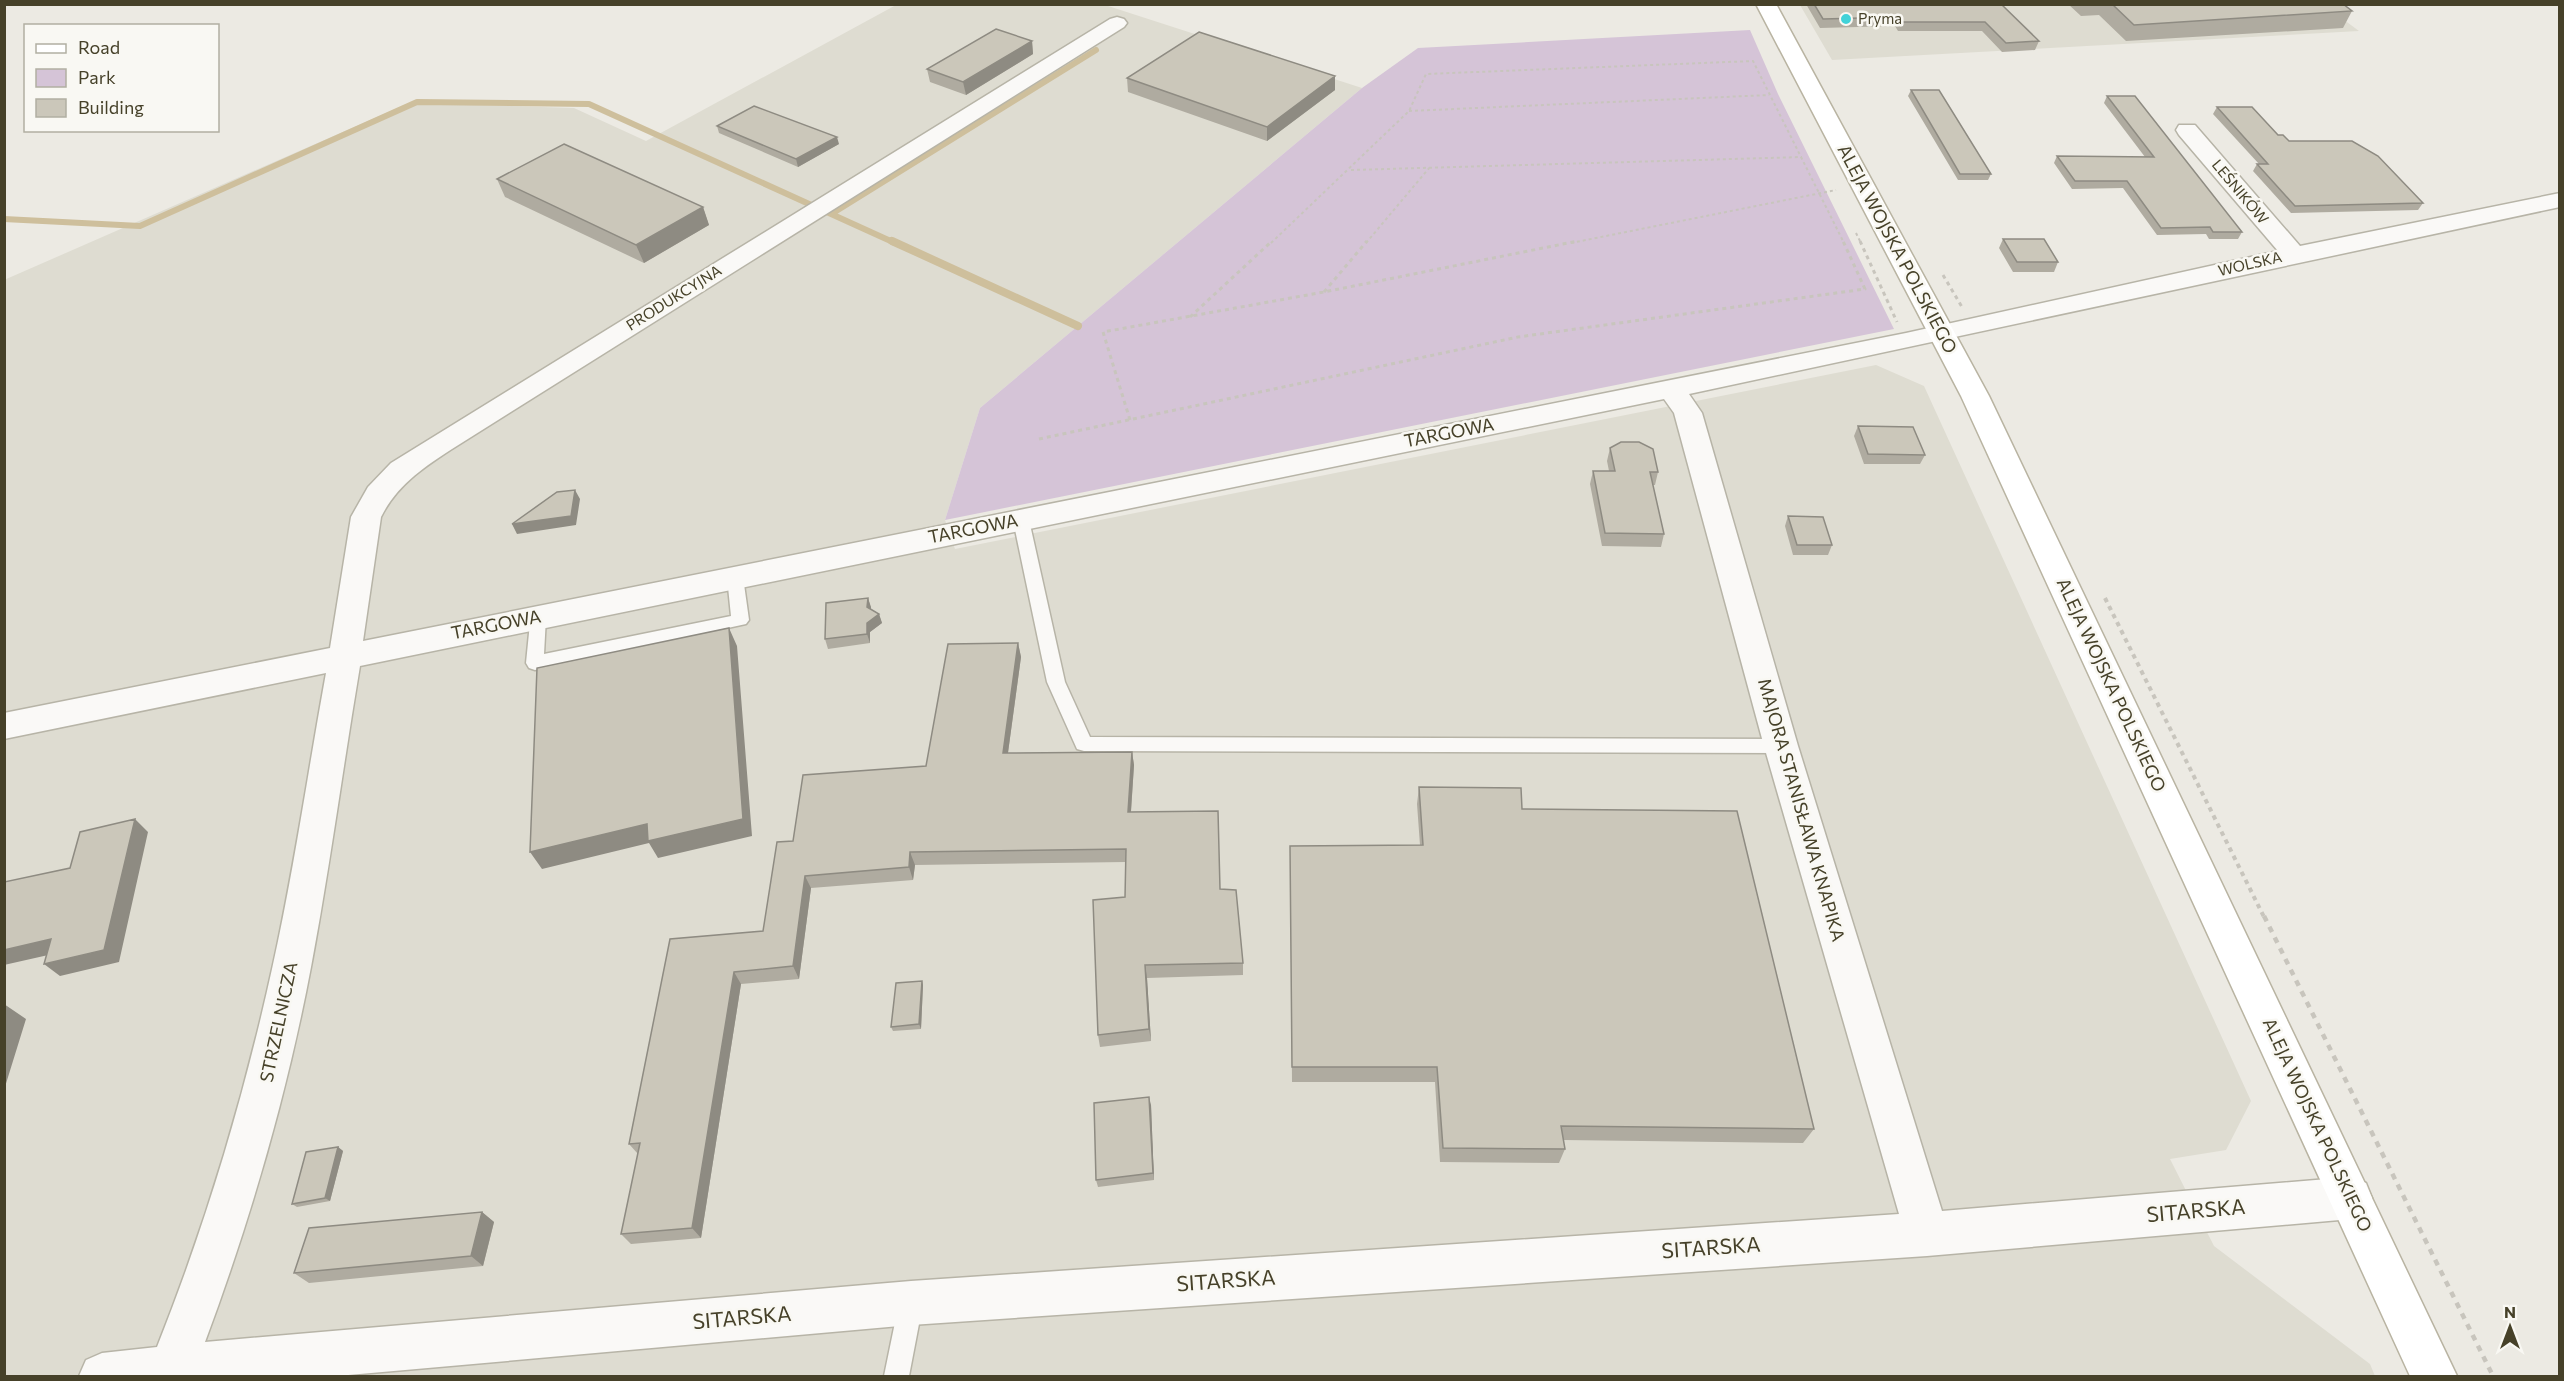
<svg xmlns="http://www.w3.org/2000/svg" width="2564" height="1381" font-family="Commissioner,sans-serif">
  <rect width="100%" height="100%" fill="#eceae3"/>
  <path fill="#dedcd1" d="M896,5H1105L1362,88L980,408L945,520L955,549L1876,365L1924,386L2251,1101L2226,1150L2170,1159L2214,1246L2370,1364L2375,1376H5L4,280L409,103L574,108L646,141Z
    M1800,5H2324L2359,31L1832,60Z"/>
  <path fill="#d5c4d7" d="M1750,30L1778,94L1894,329L945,520L980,408L1362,88L1418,48Z"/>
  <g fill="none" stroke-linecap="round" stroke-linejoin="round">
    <path stroke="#cebf9c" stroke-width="6" d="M833,213L1096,50
      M4,219L140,226L417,102L589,104L895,243"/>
    <path stroke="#cebf9c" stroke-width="8" d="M892,241L1078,326"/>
    <defs>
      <path id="service" d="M1021,514L1029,520L1065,682L1090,737L1781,739L1788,741L1790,746L1788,751L1781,753L1084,751L1077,749L1047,682L1013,520Z
        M735,571L743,577L749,620L746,624L535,670L529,668L526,663L531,613H543L546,617L544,654L731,616L727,577Z
        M911,1291L920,1294L923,1303L909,1376H884L899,1303L902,1294Z"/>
      <path id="minor" d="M1117,17L1124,19L1127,23L1124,27L452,449C423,468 397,485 381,517L363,641L1906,333L2278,251L2179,135L2176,130L2179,125H2195L2300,246L2560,193V207L1689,394L1702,413L1798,746L1942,1211L2351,1177L2366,1183L2372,1198L2366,1213L2351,1219L1927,1256L911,1325L337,1376H79L86,1360L102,1353L157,1347C206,1224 244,1097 272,969C294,871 308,771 326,673L4,739V713L330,648L351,517L368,487L391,463L1110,19ZM1664,399L1674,413L1764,746L1899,1214L911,1281L205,1342C250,1221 287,1094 311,967C330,867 343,766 360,666Z"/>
      <path id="primary" d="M1756,4H1776L1989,396L2457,1376H2410L1961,396Z"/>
    </defs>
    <use href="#service" stroke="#b7b4a7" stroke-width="3"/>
    <use href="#minor" stroke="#b7b4a7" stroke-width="3"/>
    <use href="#primary" stroke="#b9b4a2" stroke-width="3"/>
    <path stroke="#c8c5bd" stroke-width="2" stroke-dasharray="3 3" stroke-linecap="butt" d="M1409,111L1769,95
      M1351,170L1802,157
      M1856,233L1861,243
      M1271,243L1409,111L1426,74L1753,61L1844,243
      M1366,243L1430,167
      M1571,243L1836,190"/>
    <path stroke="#c8c5bd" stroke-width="3" stroke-dasharray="4 4" stroke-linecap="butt" d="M1860,241L1897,322
      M1943,275L1962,307
      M1324,292L1367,241
      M1190,317L1272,241
      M1130,420L1103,332L1324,292L1578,241
      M1039,439L1518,337L1865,289L1843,241"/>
    <path stroke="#c8c5bd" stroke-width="4" stroke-dasharray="4.5 4.5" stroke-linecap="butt" d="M2105,598L2264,917"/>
    <path stroke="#c8c5bd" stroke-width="4.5" stroke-dasharray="6 6" stroke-linecap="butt" d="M2264,916L2493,1376"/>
    <use href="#service" fill="#faf9f7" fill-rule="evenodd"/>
    <use href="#minor" fill="#faf9f7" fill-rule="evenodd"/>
    <use href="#primary" fill="#fff" fill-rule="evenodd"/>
  </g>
  <path fill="#afaba0" d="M1806,4H2001L2039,41L2035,50L2002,52L1982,31H1898L1895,26L1820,28Z
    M2068,4H2343L2352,11L2343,28L2126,41L2099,15L2081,16Z
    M1032,41L1033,54L966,95L930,82L927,69Z
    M1127,78L1335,90L1267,141L1128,92Z
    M1911,90L1991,174L1988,180H1958L1908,96Z
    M2107,96L2242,232L2238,239H2209L2206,234L2157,235L2123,188L2072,189L2054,163L2057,156L2145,157L2104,103Z
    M2217,107L2278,135L2289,141L2423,203L2418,210L2291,213L2253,171L2257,164H2259L2213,114Z
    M717,126L839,144L798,167L719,133Z
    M497,179L703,207L709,225L644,263L505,197Z
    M2003,239L2058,262L2054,272H2013L1999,248Z
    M1858,426L1925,455L1920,464H1864L1854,436Z
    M1610,448L1658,472L1655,485H1653L1664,534L1661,547L1602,546L1590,484L1593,471H1609L1607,461Z
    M1788,516L1832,545L1828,555H1793L1785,526Z
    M868,598L871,609L879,614L882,623L870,632V643L828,649L825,639Z
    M1018,643L1021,657L1008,753L1132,752L1134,765L1131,812L1221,890L1243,963V975L1147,978L1151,1041L1100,1047L1098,1035L1125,897L1126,862L915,865L913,880L811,888L799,979L741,984L701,1238L631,1244L621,1234L638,1154L629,1144L670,939L763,931L793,841L926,766Z
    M1419,787L1522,809L1814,1129L1803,1143L1563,1140L1565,1149L1559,1163L1440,1162L1435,1082H1292L1290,846L1420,845L1417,804Z
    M922,981L923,985L921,1029L893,1031L891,1027Z
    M1151,1105L1154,1180L1098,1187L1096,1180Z
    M338,1147L343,1151L330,1201L297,1207L292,1204Z
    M482,1212L494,1222L483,1266L309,1283L294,1273Z"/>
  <path fill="#8e8b82" d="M1032,41L1033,54L966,95L963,82Z
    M1335,76V90L1267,141V127Z
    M837,137L839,144L798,167L796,159Z
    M703,207L709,225L644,263L636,245Z
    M575,490L580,499L576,525L517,534L512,524Z
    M868,598L871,607L870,617L867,607Z
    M879,614L882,623L870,632V643L867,634V623Z
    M729,628L737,646L752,836L658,858L649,843L542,869L530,852Z
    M1018,643L1021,657L1006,767L1003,753Z
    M1132,752L1134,765L1130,825L1128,812Z
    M135,819L148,832L119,962L60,976L44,964Z
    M910,852L915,865L913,880L909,867Z
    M805,876L811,888L799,979L793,966Z
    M51,939L66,951L4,965V950Z
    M1145,965L1147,978L1151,1041L1149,1029Z
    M734,972L741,984L701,1238L692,1228Z
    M922,981L923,985L921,1029L919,1024Z
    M4,1004L26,1019L4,1090Z
    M1149,1097L1151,1105L1154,1180L1153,1173Z
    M338,1147L343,1151L330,1201L325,1198Z
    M482,1212L494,1222L483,1266L471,1256Z"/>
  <path fill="#cbc7ba" stroke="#8e8b82" stroke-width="1.5" d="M1814,4H2001L2039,41L2006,43L1985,22H1901L1898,17L1823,19Z
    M2112,4H2343L2352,11L2134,25Z
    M996,29L1032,41L963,82L927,69Z
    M1199,32L1335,76L1267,127L1127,78Z
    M1911,90H1939L1991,174H1960Z
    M2107,96H2135L2242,232H2213L2210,227L2161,228L2127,181H2075L2057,156L2154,157Z
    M754,106L837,137L796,159L717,126Z
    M2217,107H2252L2278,135H2283L2289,141H2352L2378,156L2423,203L2295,206L2257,164H2268Z
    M564,144L703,207L636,245L497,179Z
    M2003,239H2044L2058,262H2017Z
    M1858,426L1913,427L1925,455L1868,454Z
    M1621,442H1639L1653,449L1658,472H1650L1664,534L1605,533L1593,471H1615L1610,448Z
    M575,490L571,516L512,524L557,492Z
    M1788,516L1823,517L1832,545H1797Z
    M868,598L867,607L879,614L867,623V634L825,639L826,603Z
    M729,628L743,819L648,841L647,824L530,852L537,668Z
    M1018,643L1003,753L1132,752L1128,812L1218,811L1220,889L1236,890L1243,963L1145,965L1149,1029L1098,1035L1093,900L1125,897L1126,849L910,852L909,867L805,876L793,966L734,972L692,1228L621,1234L640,1143L629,1144L670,939L763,931L777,842L793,841L803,775L926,766L948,644Z
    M1419,787L1521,788L1522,809L1737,811L1814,1129L1561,1126L1565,1149L1443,1148L1437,1067H1292L1290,846L1423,845Z
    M135,819L104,950L44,964L51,939L4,950V882L70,868L80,832Z
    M922,981L919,1024L891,1027L896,983Z
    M1149,1097L1153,1173L1096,1180L1094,1103Z
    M338,1147L325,1198L292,1204L306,1152Z
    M482,1212L471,1256L294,1273L309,1228Z"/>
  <circle fill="#41d2d8" stroke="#f9f8f3" stroke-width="2" cx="1846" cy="19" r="6"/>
  <g text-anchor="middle" stroke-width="5" stroke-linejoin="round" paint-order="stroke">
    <g font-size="15" fill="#464129" stroke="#f9f8f3" text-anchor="start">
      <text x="1858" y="24">Pryma</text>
    </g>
    <g font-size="15" fill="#464129" stroke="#f9f8f3">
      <text transform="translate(2240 192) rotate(50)" y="5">LEŚNIKÓW</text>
      <text transform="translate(2250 264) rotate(-13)" y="5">WOLSKA</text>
      <text transform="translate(674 298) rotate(-32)" y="5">PRODUKCYJNA</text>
    </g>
    <g font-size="18" fill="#464129" stroke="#f9f8f3">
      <text transform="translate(1897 249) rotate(62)" y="6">ALEJA WOJSKA POLSKIEGO</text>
      <text transform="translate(1449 433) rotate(-11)" y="6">TARGOWA</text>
      <text transform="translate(973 529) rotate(-11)" y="6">TARGOWA</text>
      <text transform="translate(496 625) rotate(-11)" y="6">TARGOWA</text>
      <text transform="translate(2111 685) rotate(65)" y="6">ALEJA WOJSKA POLSKIEGO</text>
      <text transform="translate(1801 810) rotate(74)" y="6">MAJORA STANISŁAWA KNAPIKA</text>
      <text transform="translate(279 1022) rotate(-78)" y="6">STRZELNICZA</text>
      <text transform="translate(2317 1125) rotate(65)" y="6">ALEJA WOJSKA POLSKIEGO</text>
    </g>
    <g font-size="21" fill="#464129" stroke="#f9f8f3">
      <text transform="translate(2196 1211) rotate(-5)" y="7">SITARSKA</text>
      <text transform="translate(1711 1248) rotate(-4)" y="7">SITARSKA</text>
      <text transform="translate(1226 1281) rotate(-4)" y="7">SITARSKA</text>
      <text transform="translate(742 1318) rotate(-5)" y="7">SITARSKA</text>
    </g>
  </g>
  <rect width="2564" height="1381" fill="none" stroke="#464129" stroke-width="12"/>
  <rect x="24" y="24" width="195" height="108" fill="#f9f8f3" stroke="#b1afa2" stroke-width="1.5"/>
  <rect x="36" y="44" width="30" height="9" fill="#ffffff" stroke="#b1afa2" stroke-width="1.5"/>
  <text x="78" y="54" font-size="18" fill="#464129">Road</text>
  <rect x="36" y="69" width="30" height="18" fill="#d5c4d7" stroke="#b1afa2" stroke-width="1.5"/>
  <text x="78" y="84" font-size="18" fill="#464129">Park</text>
  <rect x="36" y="99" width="30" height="18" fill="#cbc7ba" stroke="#b1afa2" stroke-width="1.5"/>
  <text x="78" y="114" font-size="18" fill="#464129">Building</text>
  <g transform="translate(2510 1327)" stroke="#f9f8f3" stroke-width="4.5" paint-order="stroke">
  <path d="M0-4.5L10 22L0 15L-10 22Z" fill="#464129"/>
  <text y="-9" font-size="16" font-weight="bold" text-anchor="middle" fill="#464129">N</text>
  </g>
</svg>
